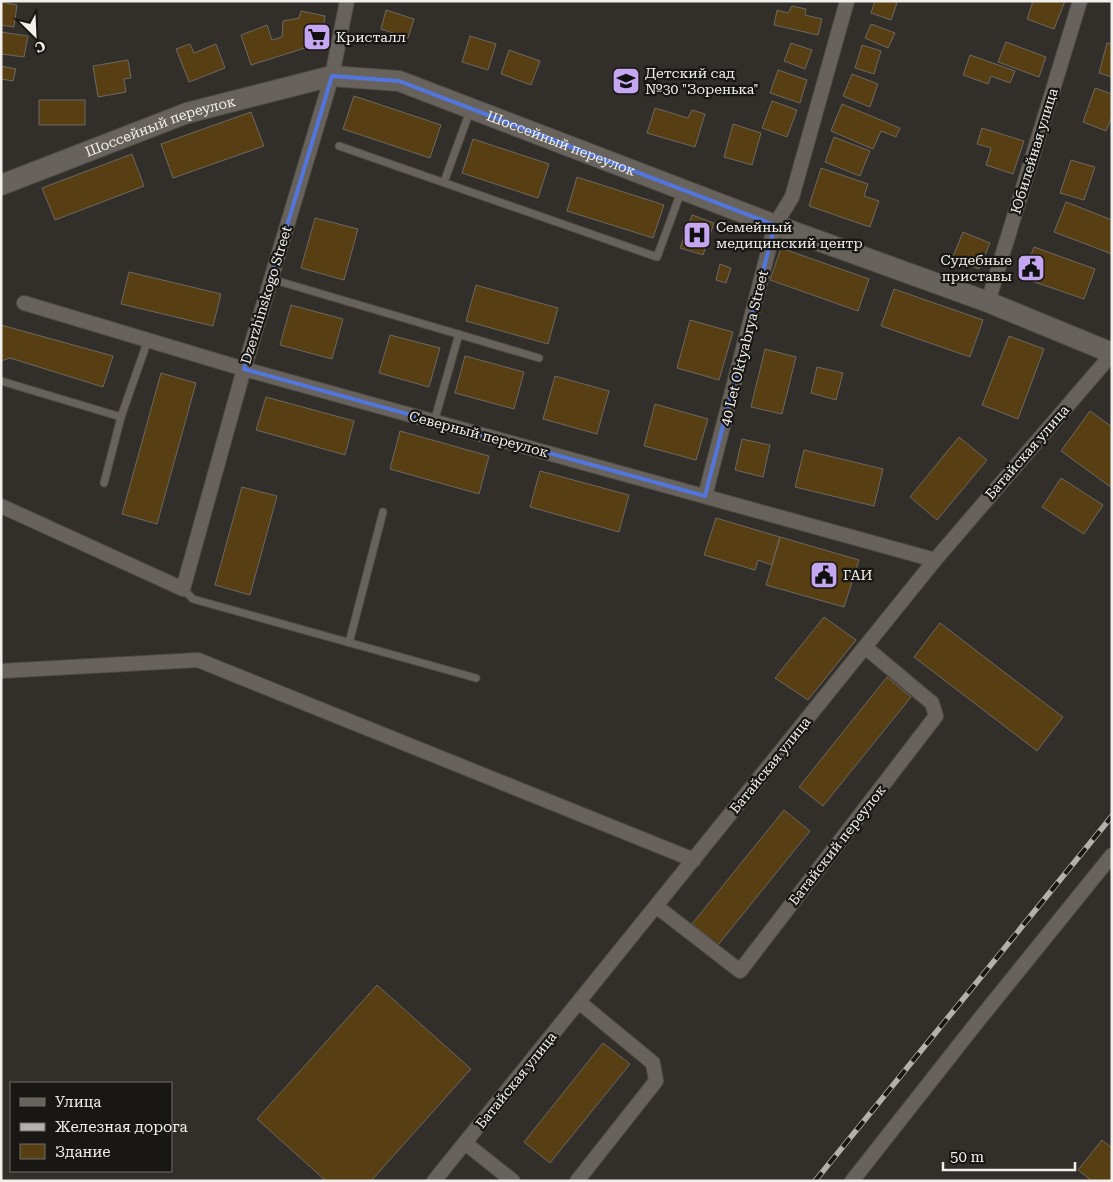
<svg xmlns="http://www.w3.org/2000/svg" width="1113" height="1182" font-family="'Roboto Serif',serif">
  <rect width="100%" height="100%" fill="#322e29"/>
  <path fill="#583f13" stroke="#6c6862" d="M875,1H893L897,3L891,20L871,13Z
    M1033,1H1065L1054,29L1027,19Z
    M1,2L17,5L14,27L1,25Z
    M792,6L806,9L805,15L822,19L818,35L774,25L777,10L788,13Z
    M386,10L414,19L408,38L381,29Z
    M301,11L325,16L321,43L251,65L241,35L267,25L272,40L282,37L283,21L299,18Z
    M871,24L895,33L888,48L865,38Z
    M1,32L28,36L24,57L1,54Z
    M470,36L496,44L488,70L462,62Z
    M1006,42L1046,57L1039,77L998,62Z
    M791,43L812,50L805,69L784,61Z
    M1107,43L1112,44V77L1099,73Z
    M190,44L194,53L216,44L225,68L189,82L176,49Z
    M862,45L881,51L874,74L855,68Z
    M509,50L540,61L531,85L501,74Z
    M970,55L1015,71L1010,83L991,76L988,84L963,75Z
    M128,60L131,78L124,79L126,92L98,97L93,66Z
    M1,66L16,69L13,81L1,79Z
    M778,70L807,80L800,103L770,93Z
    M852,74L878,84L870,107L843,96Z
    M1095,88L1112,94V116L1106,131L1083,122Z
    M354,96L441,125L430,158L343,129Z
    M39,100H85V125H39Z
    M772,101L797,110L787,137L762,128Z
    M842,104L900,128L896,137L881,131L873,149L831,131Z
    M655,108L688,118L692,110L705,114L695,147L647,133Z
    M251,112L264,146L173,178L161,144Z
    M733,124L761,133L752,165L724,157Z
    M982,128L1024,141L1013,174L986,165L991,148L977,144Z
    M834,137L870,151L860,176L825,162Z
    M473,139L549,164L538,198L462,173Z
    M132,154L144,186L55,220L42,188Z
    M1071,160L1095,167L1084,200L1060,193Z
    M821,168L868,184L864,196L879,201L870,227L809,206Z
    M577,177L664,205L653,238L567,211Z
    M1066,202L1112,220V254L1054,232Z
    M692,215L714,223L703,255L680,248Z
    M315,218L358,229L344,280L301,268Z
    M963,232L990,243L979,269L952,259Z
    M1034,247L1095,269L1084,299L1023,278Z
    M781,248L869,279L858,311L770,280Z
    M720,264L731,268L726,283L716,280Z
    M129,272L221,294L213,326L121,304Z
    M476,285L558,308L548,344L466,321Z
    M894,289L983,320L970,357L881,326Z
    M291,305L343,319L332,359L280,345Z
    M690,320L733,332L719,380L677,368Z
    M1,325L113,356L103,387L10,358L1,361Z
    M390,335L440,348L429,387L379,373Z
    M1009,336L1044,349L1018,419L982,405Z
    M765,349L796,357L782,414L751,407Z
    M465,356L524,372L514,409L455,393Z
    M817,367L843,373L836,400L811,393Z
    M161,373L196,383L157,524L122,514Z
    M555,376L609,391L597,434L543,419Z
    M266,397L354,421L345,455L256,430Z
    M655,404L708,419L696,460L644,446Z
    M1090,411L1112,427V488L1061,451Z
    M400,431L489,456L479,494L390,469Z
    M959,437L987,460L937,520L910,497Z
    M742,439L770,445L763,477L735,470Z
    M804,450L883,469L874,506L795,487Z
    M540,471L629,495L619,532L530,507Z
    M1061,478L1103,505L1084,534L1042,507Z
    M242,487L277,496L250,595L215,585Z
    M716,518L780,537L772,565L758,560L755,570L704,555Z
    M780,537L859,560L844,607L766,585Z
    M824,617L856,640L808,700L775,678Z
    M940,623L1063,717L1037,751L914,657Z
    M887,677L911,697L823,806L799,787Z
    M784,810L810,831L718,945L692,924Z
    M377,985L471,1069L371,1181H326L257,1119Z
    M603,1043L630,1064L550,1163L524,1142Z
    M1102,1140L1112,1148V1178L1110,1181H1092L1078,1170Z"/>
  <g fill="none" stroke-linecap="round" stroke-linejoin="round">
    <defs>
      <path id="lane" d="M339,146L657,257L681,192
        M444,182L470,111
        M271,279L539,358
        M1,381L121,417L148,340
        M434,422L459,334
        M104,483L121,417
        M183,589L193,599L476,678
        M349,643L383,512"/>
      <path id="street" d="M988,302L1080,1
        M24,303L244,369L935,560
        M705,496L775,225L792,197L847,1
        M1,506L183,589L244,369L332,76L347,1
        M1,671L198,660L694,860
        M656,906L740,971L936,716L932,703L865,647
        M465,1143L513,1181
        M434,1181L935,560L1112,354
        M577,1181L656,1081L653,1063L579,1002
        M852,1181L978,1021L1112,855"/>
      <g id="secondary">
        <path id="s1" d="M1,185L187,113L332,76L399,81L775,225L988,302L1112,353"/>
      </g>
    </defs>
    <use href="#lane" stroke="#4e4b46" stroke-width="9"/>
    <use href="#street" stroke="#4e4b46" stroke-width="16"/>
    <use href="#secondary" stroke="#4e4b46" stroke-width="22"/>
    <use href="#lane" stroke="#67635c" stroke-width="7"/>
    <use href="#street" stroke="#67635c" stroke-width="14"/>
    <use href="#secondary" stroke="#67635c" stroke-width="20"/>
    <defs>
      <path id="rail" d="M815,1181L1112,816"/>
    </defs>
    <use href="#rail" stroke="#b4b1ad" stroke-width="5.5"/>
    <use href="#rail" stroke="#191714" stroke-width="4" stroke-dasharray="11" stroke-linecap="butt"/>
  </g>
  <path fill="none" stroke="#5276dd" stroke-width="4" stroke-linejoin="round" d="M332,76L399,81L775,225L705,496L244,369Z"/>
  <defs>
    <symbol id="supermarket-square" viewBox="-11 -11 22 22"><rect x="-9" y="-9" width="18" height="18" rx="4" fill="#c5a6f0" stroke="#191714"/><path d="M-6-5.5h2.5l.6 2H6L4.5 2H-2.5L-4.4-4H-6ZM-1.5 3.2a1.3 1.3 0 1 0 .1 0ZM3 3.2a1.3 1.3 0 1 0 .1 0Z" fill="#111"/></symbol>
    <symbol id="school-square" viewBox="-11 -11 22 22"><rect x="-9" y="-9" width="18" height="18" rx="4" fill="#c5a6f0" stroke="#191714"/><path d="M0-5L7-2L0 1L-7-2ZM-4 1L0 2.5L4 1V4Q0 6-4 4Z" fill="#111"/></symbol>
    <symbol id="hospital-square" viewBox="-11 -11 22 22"><rect x="-9" y="-9" width="18" height="18" rx="4" fill="#c5a6f0" stroke="#191714"/><path d="M-5-5h3v3.5h4V-5h3V5h-3V1.5h-4V5h-3Z" fill="#111"/></symbol>
    <symbol id="civic-square" viewBox="-11 -11 22 22"><rect x="-9" y="-9" width="18" height="18" rx="4" fill="#c5a6f0" stroke="#191714"/><path d="M-.6-6.5H3V-4.5H.6V-3L4-1V1h2V6H-6V1h2V-1L-.6-3ZM-1.2 2.5V6h2.4V2.5Z" fill="#111"/></symbol>
  </defs>
  <g fill-rule="evenodd">
    <use href="#supermarket-square" x="301" y="21" width="32" height="32"/>
    <use href="#school-square" x="610" y="65" width="32" height="32"/>
    <use href="#hospital-square" x="681" y="219" width="32" height="32"/>
    <use href="#civic-square" x="1015" y="252" width="32" height="32"/>
    <use href="#civic-square" x="808" y="559" width="32" height="32"/>
  </g>
  <g text-anchor="middle" stroke-width="4.5" stroke-linejoin="round" paint-order="stroke">
    <g font-size="14" fill="#f2f0ec" stroke="#191714" text-anchor="start">
      <text x="336" y="42">Кристалл</text>
      <text x="645" y="78">Детский сад<tspan x="645" dy="16">№30 "Зоренька"</tspan></text>
      <text x="716" y="232">Семейный<tspan x="716" dy="16">медицинский центр</tspan></text>
      <text x="1012" y="265" text-anchor="end">Судебные<tspan x="1012" dy="16">приставы</tspan></text>
      <text x="843" y="580">ГАИ</text>
    </g>
    <g font-size="14" fill="#f2f0ec" stroke="#191714">
      <text dy="5" stroke="none"><textPath href="#s1" startOffset="170">Шоссейный переулок</textPath></text>
      <text dy="5" stroke="none"><textPath href="#s1" startOffset="590">Шоссейный переулок</textPath></text>
      <text transform="translate(1034 151) rotate(-73)" y="5">Юбилейная улица</text>
      <text transform="translate(266 295) rotate(-73)" y="5">Dzerzhinskogo Street</text>
      <text transform="translate(744 348) rotate(-76)" y="5">40 Let Oktyabrya Street</text>
      <text transform="translate(479 434) rotate(15)" y="5">Северный переулок</text>
      <text transform="translate(1027 452) rotate(-49)" y="5">Батайская улица</text>
      <text transform="translate(770 765) rotate(-51)" y="5">Батайская улица</text>
      <text transform="translate(837 845) rotate(-52)" y="5">Батайский переулок</text>
      <text transform="translate(516 1080) rotate(-51)" y="5">Батайская улица</text>
    </g>
  </g>
  <rect width="1113" height="1182" fill="none" stroke="#f2f0ec" stroke-width="5"/>
  <rect x="10" y="1082" width="162" height="90" fill="#191714" stroke="#706e6a"/>
  <rect x="20" y="1098" width="25" height="8" fill="#67635c" stroke="#706e6a"/>
  <text x="55" y="1107" font-size="15" fill="#f2f0ec">Улица</text>
  <rect x="20" y="1123" width="25" height="8" fill="#b4b1ad" stroke="#706e6a"/>
  <text x="55" y="1132" font-size="15" fill="#f2f0ec">Железная дорога</text>
  <rect x="20" y="1144" width="25" height="15" fill="#583f13" stroke="#706e6a"/>
  <text x="55" y="1157" font-size="15" fill="#f2f0ec">Здание</text>
  <g transform="translate(35 35) rotate(156)" stroke="#191714" stroke-width="4" paint-order="stroke">
  <path d="M0-4L9 19L0 12L-9 19Z" fill="#f2f0ec"/>
  <text y="-8" font-size="14" font-weight="bold" text-anchor="middle" fill="#f2f0ec">С</text>
  </g>
  <path d="M943 1162v8h132v-8" fill="none" stroke="#f2f0ec" stroke-width="2.5"/>
  <text x="950" y="1162" font-size="15" fill="#f2f0ec" stroke="#191714" stroke-width="4" paint-order="stroke">50 m</text>
</svg>
